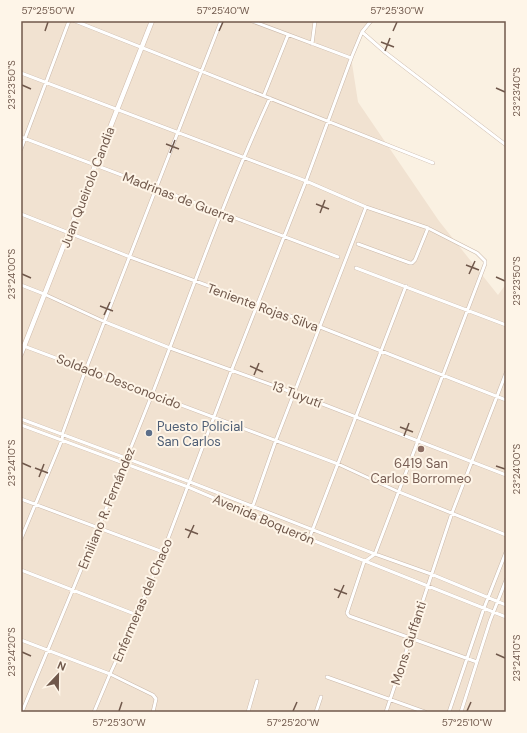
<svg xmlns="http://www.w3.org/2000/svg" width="527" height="733" font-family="'DM Sans',sans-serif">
  <rect width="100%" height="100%" fill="#faf1e2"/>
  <path fill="#f1e2d1" d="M21,21H370L351,57L358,102L439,221L498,295L506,284V712H21Z"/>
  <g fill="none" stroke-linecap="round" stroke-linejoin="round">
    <defs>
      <path id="street" d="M75,21L433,163
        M252,21L351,58
        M371,21L362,32L352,56L306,181L366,207L428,228L477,253L485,261V264L375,554L364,562L347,613L349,616L477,662
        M362,32L386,53L506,145
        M312,44L315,21
        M21,73L306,181L232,369L163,552L137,615L110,674L94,712
        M264,95L288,35
        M21,137L338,257
        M21,149L69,21
        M21,214L130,257L320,327L506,400
        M358,244L410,263H412L415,260L428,228
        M356,268L506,325
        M21,285L44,294L105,322L170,348L294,393L506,475
        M21,345L338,464L399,492L506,535
        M21,419L190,482L375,554L431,574L506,605
        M21,425L188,487L312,540L506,617
        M21,499L163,552
        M250,514L276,440L366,207
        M21,539L62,440L63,432L86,369L221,21
        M309,539L406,286
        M21,570L137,615
        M21,640L110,674L153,695L156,699L153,712
        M327,677L425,712
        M22,712C66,606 111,499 153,392C191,293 226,194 270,98
        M248,712L257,681
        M316,712L321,697
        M386,712L452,513L506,373
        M449,712L484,608L506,552
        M461,712L490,621L506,580"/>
      <path id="secondary" d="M21,354L152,21"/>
    </defs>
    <use href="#street" stroke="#cab8aa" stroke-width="4"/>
    <use href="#secondary" stroke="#cfbaaa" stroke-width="5.5"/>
    <use href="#street" stroke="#fff" stroke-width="3"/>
    <use href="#secondary" stroke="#fff" stroke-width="4.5"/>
  </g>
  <path fill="none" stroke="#70584b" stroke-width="1.5" d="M45,31L48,22M219,31L223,22M393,31L397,22M381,42L394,47M385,51L390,38M22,85L31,89M496,88L505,92M166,144L179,149M170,153L175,140M316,204L329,209M320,213L325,200M466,265L479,270M22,274L31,278M469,274L475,261M496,277L505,281M100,306L113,311M104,315L110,302M250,366L263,372M254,375L259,363M400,427L413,432M404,436L409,423M22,463L31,467M496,466L505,469M35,468L48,473M39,477L44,464M185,529L198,534M188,538L194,525M334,589L347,594M338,598L344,585M22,652L31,656M496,654L505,658M119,711L122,702M293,711L297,702M467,711L471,702"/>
  <circle fill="#5c6f8a" stroke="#fef5e8" stroke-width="1.5" cx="149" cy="433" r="4"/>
  <circle fill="#8d6e63" stroke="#fef5e8" stroke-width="1.5" cx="421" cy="449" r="4"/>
  <g text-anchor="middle" stroke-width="4" stroke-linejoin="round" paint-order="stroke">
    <g font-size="13" fill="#70584b" stroke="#fef5e8">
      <text transform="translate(87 187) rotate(-69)" y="5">Juan Queirolo Candia</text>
      <text transform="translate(179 197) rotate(21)" y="5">Madrinas de Guerra</text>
      <text transform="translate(263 307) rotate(20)" y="5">Teniente Rojas Silva</text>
      <text transform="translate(119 381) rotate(21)" y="5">Soldado Desconocido</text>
      <text transform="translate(297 394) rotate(21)" y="5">13 Tuyutí</text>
      <text transform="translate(106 508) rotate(-68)" y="5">Emiliano R. Fernández</text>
      <text transform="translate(264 519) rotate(23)" y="5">Avenida Boquerón</text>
      <text transform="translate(142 600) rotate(-67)" y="5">Enfermeras del Chaco</text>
      <text transform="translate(408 643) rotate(-72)" y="5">Mons. Guffanti</text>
    </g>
    <g font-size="13" fill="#4e5e75" stroke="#fef5e8" text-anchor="start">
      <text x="157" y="431">Puesto Policial<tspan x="157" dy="15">San Carlos</tspan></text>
    </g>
    <g font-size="13" fill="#785e54" stroke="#fef5e8">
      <text x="421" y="468">6419 San<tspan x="421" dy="15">Carlos Borromeo</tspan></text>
    </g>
  </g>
  <rect width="527" height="733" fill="none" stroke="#fef5e8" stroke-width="44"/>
  <g transform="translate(58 675) rotate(22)" stroke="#fef5e8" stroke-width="3" paint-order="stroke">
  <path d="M0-3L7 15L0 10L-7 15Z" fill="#70584b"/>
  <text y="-6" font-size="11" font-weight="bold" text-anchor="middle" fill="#70584b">N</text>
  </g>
  <rect x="22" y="22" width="483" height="689" fill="none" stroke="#70584b" stroke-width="1.5"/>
  <g font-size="10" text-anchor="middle" fill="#70584b">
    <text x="48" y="14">57°25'50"W</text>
    <text x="223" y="14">57°25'40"W</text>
    <text x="397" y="14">57°25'30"W</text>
    <text transform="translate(11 85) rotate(-90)" y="4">23°23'50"S</text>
    <text transform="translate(516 92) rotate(-90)" y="4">23°23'40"S</text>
    <text transform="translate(11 274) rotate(-90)" y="4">23°24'00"S</text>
    <text transform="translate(516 281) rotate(-90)" y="4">23°23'50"S</text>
    <text transform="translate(11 463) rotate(-90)" y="4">23°24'10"S</text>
    <text transform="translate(516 469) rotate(-90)" y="4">23°24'00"S</text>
    <text transform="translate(11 652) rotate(-90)" y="4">23°24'20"S</text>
    <text transform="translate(516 658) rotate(-90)" y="4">23°24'10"S</text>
    <text x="119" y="726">57°25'30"W</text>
    <text x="293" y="726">57°25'20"W</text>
    <text x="467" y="726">57°25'10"W</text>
  </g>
</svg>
